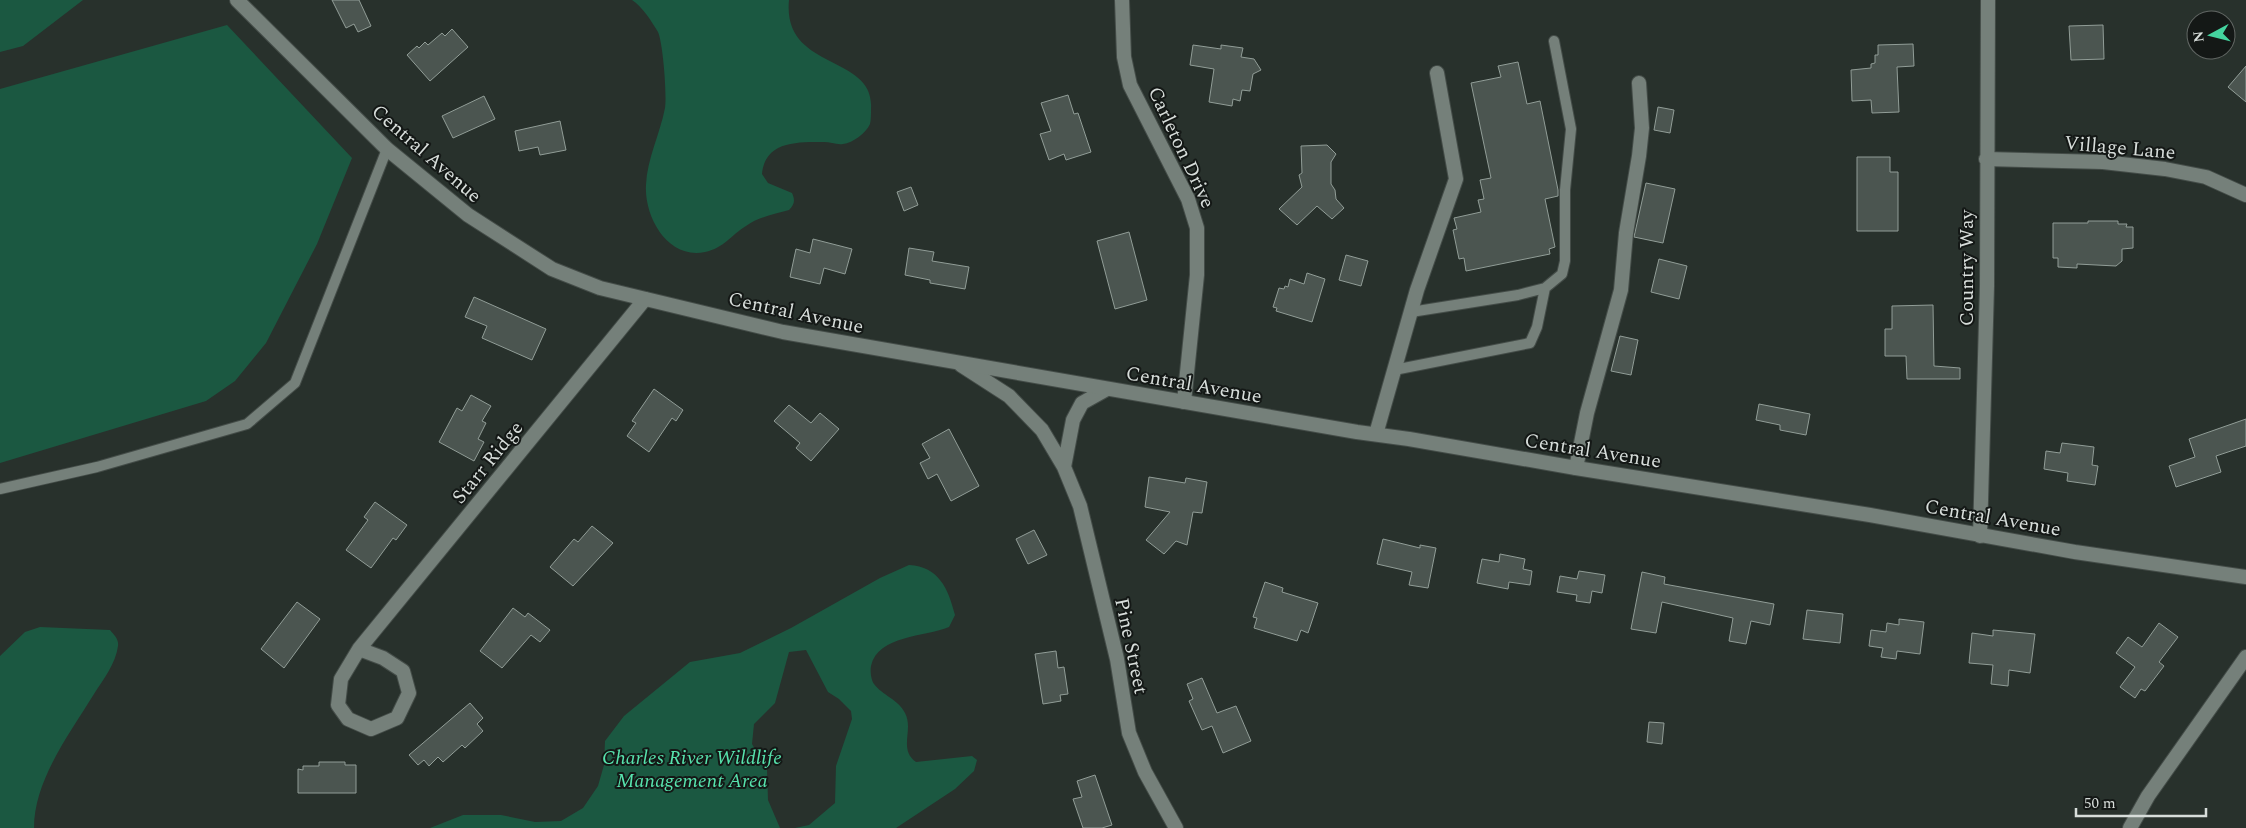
<svg xmlns="http://www.w3.org/2000/svg" width="2246" height="828" font-family="Spectral,serif">
  <rect width="100%" height="100%" fill="#28312c"/>
  <path fill="#1b5841" d="M0,0H83L23,46L0,52Z
    M632,0H789C782,72 875,53 871,109C871,113 871,120 870,124C866,133 853,143 843,144C837,145 830,142 824,142C797,142 765,141 762,174L768,183L792,193C795,200 795,204 789,210C775,214 758,217 746,226C731,235 724,248 705,252C668,260 644,217 646,185C647,159 660,134 665,108C667,95 663,43 658,32C652,22 642,6 632,0Z
    M227,25L352,158L317,244L266,343L235,381L206,401L0,463V89Z
    M909,565C939,567 948,588 955,615L949,627C925,637 878,635 871,666C870,671 871,680 874,684C882,695 899,700 905,713C914,730 898,749 916,762L972,756L977,760L974,771L955,789L896,828H795L809,825L835,803L836,766L852,719L851,711L839,699L828,692L806,650L789,652L775,703L754,724L752,744L767,770L768,800L780,828H430L463,815H501L535,822L561,821L583,808L598,786L604,765L605,741L624,716L690,662L740,653L791,628L880,578Z
    M40,627L110,630C114,635 119,639 118,646C116,663 103,680 94,694C70,733 34,780 34,828H0V656L25,632Z"/>
  <path fill="#4b5550" stroke="#919d97" d="M332,0H359L371,26L358,32L354,24L346,28Z
    M2103,25L2104,59L2071,60L2069,26Z
    M452,29L468,47L430,81L407,55L417,46L419,48L425,42L428,45L442,33L445,36Z
    M1913,44L1914,66L1897,67L1899,112L1872,113L1871,100L1852,101L1851,70L1871,68V64L1875,63V55H1878V45Z
    M1193,45L1221,49V45L1243,48L1241,57L1254,59L1261,70L1253,74L1250,91L1242,90L1240,101L1233,99L1232,106L1209,102L1214,69L1190,65Z
    M1518,62L1527,104L1540,101L1558,190V196L1545,199L1555,247L1549,249L1550,254L1466,271L1464,258L1459,259L1453,230L1457,229L1454,218L1481,212L1478,200L1484,199L1480,180L1491,178L1471,83L1501,77L1498,66Z
    M2246,66V102L2228,87Z
    M1068,95L1074,114L1078,113L1091,152L1066,160L1064,154L1049,160L1040,134L1051,131L1041,103Z
    M484,96L495,119L453,138L442,116Z
    M1658,107L1674,110L1670,133L1654,130Z
    M560,121L566,150L540,155L538,147L519,151L515,131Z
    M1327,145L1336,154L1331,162V184L1335,190L1336,199L1344,208L1332,219L1317,206L1297,225L1279,209L1302,187L1299,175L1302,173L1301,146Z
    M1857,157H1890V172H1898V231H1857Z
    M1646,183L1675,189L1663,243L1634,237Z
    M911,187L918,205L904,211L897,192Z
    M2088,221H2118V224H2127L2126,227H2133V248L2122,249V261L2116,266L2077,264V268L2058,267V258H2053V223H2088Z
    M1129,232L1147,300L1115,309L1097,241Z
    M813,239L852,249L845,274L824,268L820,284L790,277L796,249L810,253Z
    M909,248L934,252L932,261L969,267L965,289L930,283V280L905,275Z
    M1346,255L1368,261L1361,286L1339,280Z
    M1659,259L1687,266L1679,299L1651,292Z
    M1307,273L1325,279L1312,322L1276,311L1277,308L1273,307L1279,288L1284,289L1285,286L1288,287L1290,279L1304,284Z
    M474,297L546,329L532,360L482,338L487,326L465,317Z
    M1933,305L1934,366L1960,368V379H1907L1906,356H1885V329H1892V306Z
    M1620,336L1638,340L1631,375L1611,371Z
    M654,389L683,410L676,421L672,418L649,452L627,436L636,423L632,421Z
    M471,395L491,406L482,421L486,423L478,439L484,442L474,461L439,442L457,408L462,411Z
    M1759,404L1810,414L1806,435L1780,430V425L1756,420Z
    M789,405L811,423L820,413L839,429L811,461L796,448L800,443L774,421Z
    M2246,419V446L2216,456L2221,472L2176,487L2169,466L2195,457L2189,439Z
    M949,429L979,486L951,501L937,474L928,479L920,463L930,458L922,444Z
    M2062,443L2094,447L2092,465L2098,466L2095,485L2067,481L2068,473L2044,469L2046,451L2060,453Z
    M1149,477L1185,483L1186,478L1207,482L1202,513L1193,512L1187,545L1176,541L1164,554L1146,540L1170,512L1145,507Z
    M375,502L407,525L396,540L393,538L371,568L346,550L368,520L364,517Z
    M592,526L613,543L573,586L550,567L574,539L578,542Z
    M1034,530L1047,555L1028,564L1016,539Z
    M1383,539L1420,548V545L1436,548L1428,588L1409,585L1412,572L1377,564Z
    M1500,554L1525,559L1523,569L1532,571L1530,585L1509,582L1508,589L1477,583L1482,559L1499,562Z
    M1579,571L1605,575L1602,593L1592,591L1590,603L1576,601L1577,595L1557,592L1560,576L1577,579Z
    M1642,572L1665,577L1664,584L1774,604L1770,625L1751,621L1746,644L1729,641L1733,618L1662,602L1656,633L1631,629Z
    M1265,582L1283,588L1282,592L1318,603L1308,633L1301,630L1297,641L1254,628L1257,618L1253,617Z
    M297,602L320,619L284,668L261,649Z
    M513,608L525,617L528,613L550,630L540,642L531,635L502,668L480,651Z
    M1807,610L1843,614L1840,643L1803,639Z
    M1899,619L1924,622L1920,654L1897,651L1896,659L1881,657L1883,648L1869,646L1871,630L1886,632L1887,623L1899,625Z
    M2159,623L2178,637L2159,662L2164,666L2145,691L2141,689L2135,698L2120,687L2135,667L2116,653L2128,637L2142,647Z
    M1993,630L2035,634L2030,673L2009,670L2008,686L1991,684L1993,665L1969,663L1972,633L1993,636Z
    M1056,651L1058,668L1064,667L1068,694L1060,695L1061,701L1043,704L1035,654Z
    M1202,678L1217,713L1236,706L1251,741L1223,753L1212,726L1202,730L1189,701L1193,699L1187,684Z
    M470,703L483,718L477,724L483,731L465,748L462,745L443,762L438,757L429,766L424,760L418,765L409,755Z
    M1649,722L1664,723L1662,744L1647,742Z
    M319,762H345V765H356V793H298V769L303,770V766H319Z
    M1095,775L1112,825L1102,828H1083L1073,799L1082,797L1077,781Z"/>
  <g fill="none" stroke-linecap="round" stroke-linejoin="round">
    <defs>
      <path id="service" d="M1545,288L1562,274L1565,261V190L1571,129L1554,41
        M1394,370L1530,343L1537,327L1545,288L1518,295L1411,312
        M0,489L97,467L247,424L295,383L387,149"/>
      <path id="minor" d="M1122,0L1124,57L1130,85L1188,199L1197,228V275L1184,402
        M1986,159L2103,162L2165,169L2206,177L2246,195
        M961,365L1009,396L1042,430L1064,467L1080,506L1117,659L1129,733L1145,772L1176,828
        M1376,434L1417,290L1456,179L1437,73
        M1064,467L1073,420L1082,403L1107,389
        M1576,468L1587,413L1621,290L1626,233L1639,156L1642,128L1639,83
        M1980,536L1987,286L1988,0
        M359,649L383,658L403,671L409,693L397,718L371,729L348,719L338,705L341,679L359,649L645,299"/>
      <path id="tertiary" d="M2130,828L2148,796L2246,657"/>
      <path id="secondary" d="M237,0L387,149L468,215L552,269L600,288L783,332L1357,432L1409,439L1576,468L1870,515L2075,552L2246,577"/>
    </defs>
    <use href="#service" stroke="#444c48" stroke-width="12"/>
    <use href="#minor" stroke="#444c48" stroke-width="16"/>
    <use href="#tertiary" stroke="#444c48" stroke-width="16"/>
    <use href="#secondary" stroke="#444c48" stroke-width="16"/>
    <use href="#service" stroke="#75807a" stroke-width="10"/>
    <use href="#minor" stroke="#75807a" stroke-width="14"/>
    <use href="#tertiary" stroke="#75807a" stroke-width="14"/>
    <use href="#secondary" stroke="#75807a" stroke-width="14"/>
  </g>
  <g text-anchor="middle" stroke-width="4" stroke-linejoin="round" paint-order="stroke">
    <g font-size="20" fill="#d7ddda" stroke="#141816">
      <text transform="translate(1182 147) rotate(65)" y="7">Carleton Drive</text>
      <text transform="translate(2120 147) rotate(5)" y="7">Village Lane</text>
      <text transform="translate(427 153) rotate(41)" y="7">Central Avenue</text>
      <text transform="translate(1966 268) rotate(-90)" y="7">Country Way</text>
      <text transform="translate(796 312) rotate(12)" y="7">Central Avenue</text>
      <text transform="translate(1194 384) rotate(10)" y="7">Central Avenue</text>
      <text transform="translate(1593 450) rotate(9)" y="7">Central Avenue</text>
      <text transform="translate(487 462) rotate(-51)" y="7">Starr Ridge</text>
      <text transform="translate(1993 517) rotate(10)" y="7">Central Avenue</text>
      <text transform="translate(1132 646) rotate(78)" y="7">Pine Street</text>
    </g>
    <g font-size="20" font-style="italic" fill="#57e3ad" stroke="#141816">
      <text x="692" y="764">Charles River Wildlife<tspan x="692" dy="23">Management Area</tspan></text>
    </g>
  </g>
  <g transform="translate(2211 35) rotate(263)"><circle r="24" fill="#141816" stroke="#626764"/>
  <path d="M0-4L9 19L0 12L-9 19Z" fill="#44d49f"/>
  <text y="-8" font-size="14" font-weight="bold" text-anchor="middle" fill="#d7ddda">N</text>
  </g>
  <path d="M2076 808v8h130v-8" fill="none" stroke="#d7ddda" stroke-width="2.5"/>
  <text x="2084" y="808" font-size="15" fill="#d7ddda" stroke="#141816" stroke-width="4" paint-order="stroke">50 m</text>
</svg>
